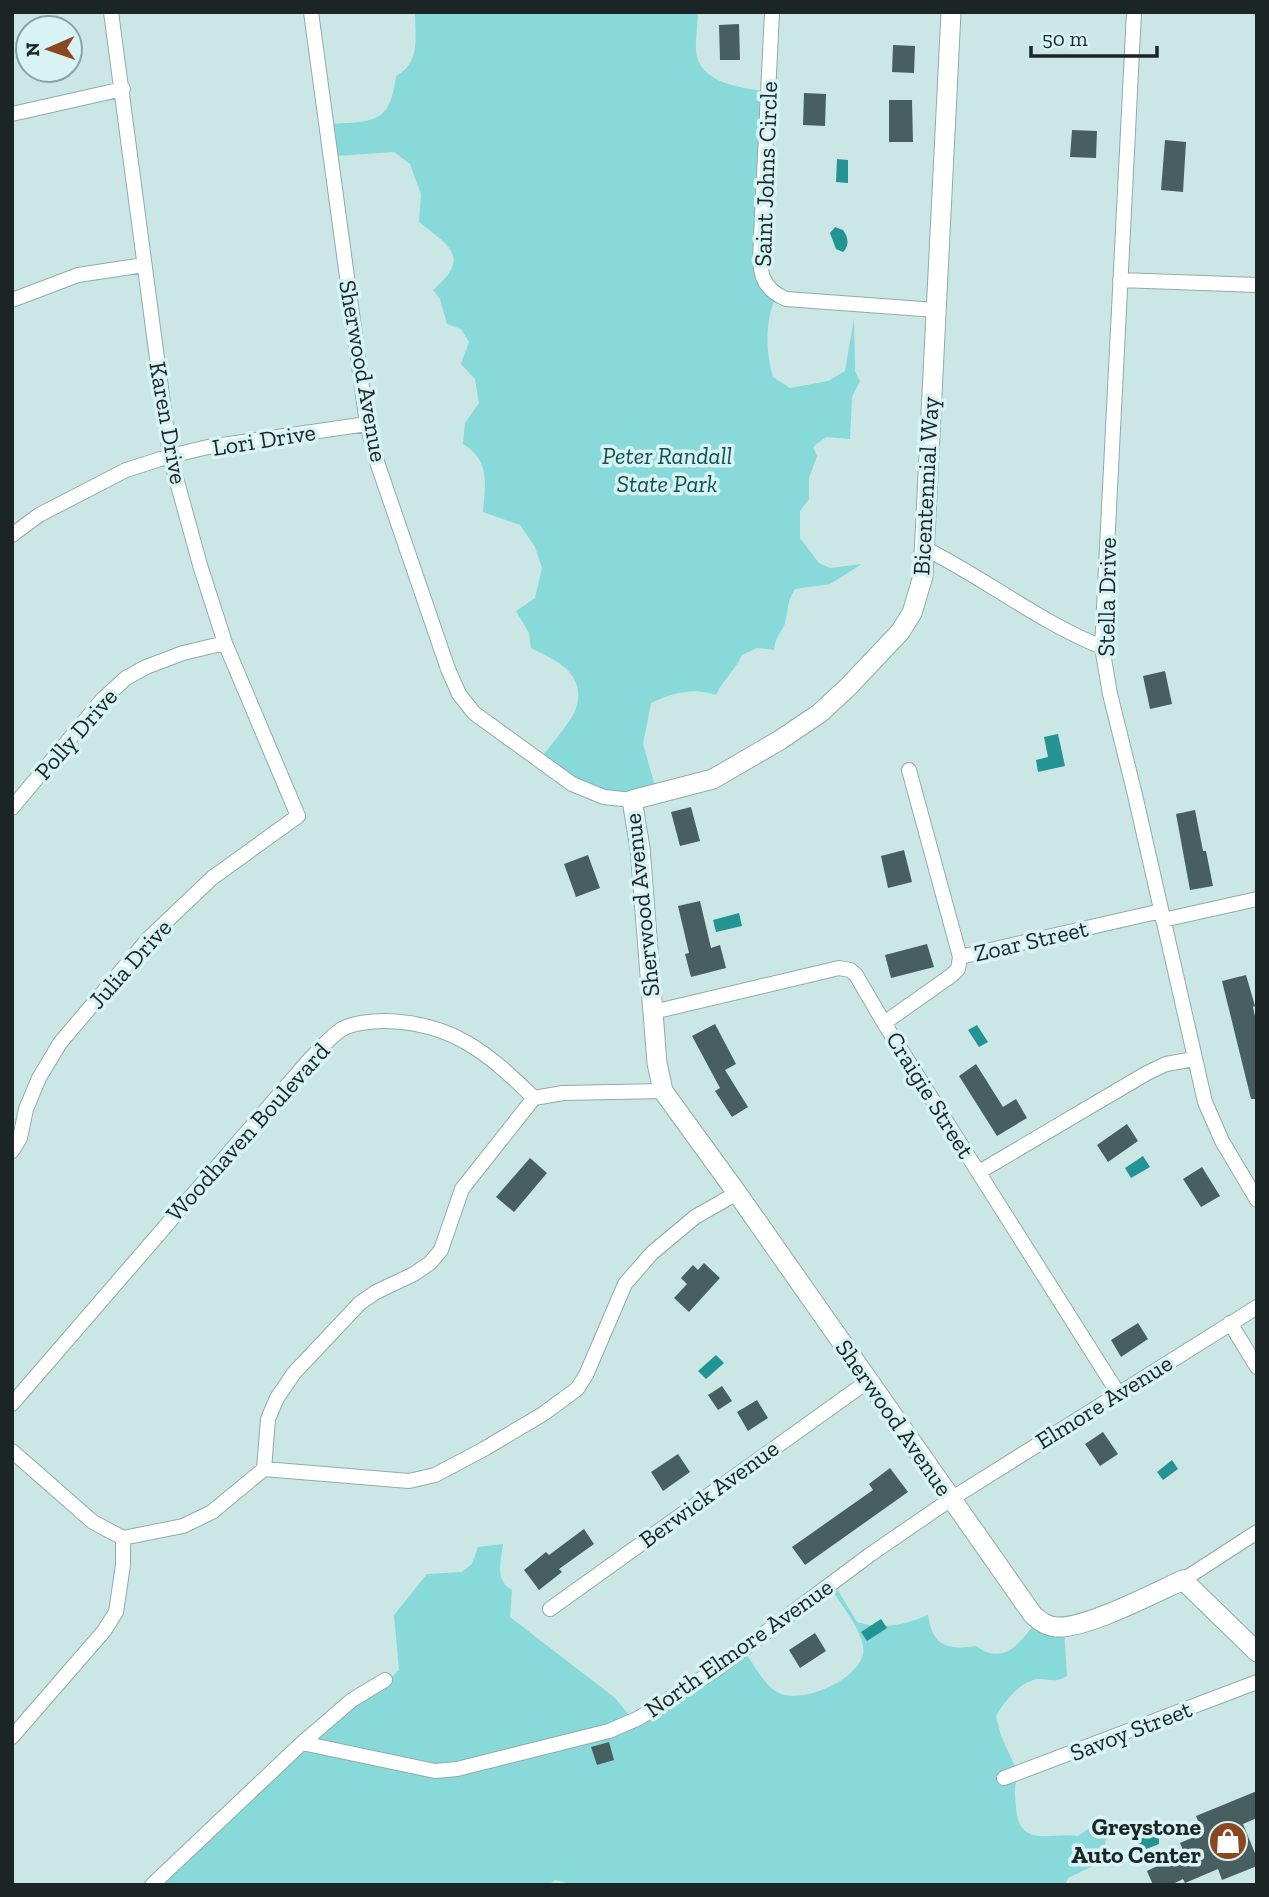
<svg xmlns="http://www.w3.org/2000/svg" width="1269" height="1897" font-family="'Zilla Slab',serif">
  <rect width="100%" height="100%" fill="#cae6e5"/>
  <path fill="#88d9d9" d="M415,12H698C698,24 694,47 697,57C705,87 750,88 774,93L768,260L769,282L777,296C764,318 766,354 773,377L790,388L828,381L845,371L854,319L855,371L860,381L852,397L850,439L826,437L813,447L817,456L809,478V499L800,511V538L819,563L830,568L862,564L830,584L795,589C786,604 789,608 785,623C781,634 776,635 774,650L757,648L742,655C735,670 723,680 716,695C692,687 673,693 651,703L643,744L657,793L610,797L569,775L544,754C552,744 573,719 576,708C587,674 556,660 531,648L529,633L516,611L535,598L542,568L535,547L520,525L483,512C485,484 491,461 463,444L465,423L479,403L475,379L461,364L469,342L461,329L447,324L440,299L433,290C472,257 449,246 419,222L421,194L410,164L394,152L336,156L330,124C373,121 390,125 396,76C421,62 415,38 415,12Z
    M503,1544C501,1561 494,1580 512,1590L510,1617L615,1698L633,1720L744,1651C753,1663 762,1681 774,1690C796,1708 858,1681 863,1654C867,1635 839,1602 830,1587L834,1584L857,1622C882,1630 905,1625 928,1615C933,1647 947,1650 976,1646C1006,1668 1023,1639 1040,1616L1064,1627L1067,1676C1057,1683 1049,1679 1039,1679C1021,1680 1004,1702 996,1716L1001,1736L1019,1775C1013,1786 1015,1795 1016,1807C1019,1849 1049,1832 1078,1836L1101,1820L1120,1826L1107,1837L1099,1863L1068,1878L1065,1885H575L555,1880L548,1885H149L328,1724L383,1686L399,1670L394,1615L427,1574L462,1572L472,1564L478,1547Z"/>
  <path fill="#239394" d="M837,159L848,160V183L836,182Z
    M835,227L843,230C848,237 850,245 843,252L836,249L830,233Z
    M1058,734L1065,766L1038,772L1036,760L1048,757L1044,737Z
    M739,913L742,926L716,932L713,920Z
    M977,1025L988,1042L979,1047L968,1030Z
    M1143,1156L1150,1167L1131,1178L1125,1168Z
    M716,1355L724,1363L706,1379L698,1371Z
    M1172,1460L1178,1469L1163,1480L1157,1472Z
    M881,1619L887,1628L867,1641L861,1632Z
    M1155,1833L1159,1835V1844L1144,1850L1139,1848L1138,1844L1140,1839Z"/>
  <path fill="#475f5f" d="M739,24L740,60H720L719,25Z
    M893,45L915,46L914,73L892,72Z
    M804,93L826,94L825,126L803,125Z
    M889,100H912L913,142H889Z
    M1072,130L1097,131L1096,158L1070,157Z
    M1165,140L1186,142L1183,192L1161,190Z
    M1165,671L1172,704L1150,709L1143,676Z
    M691,807L700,841L680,846L671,812Z
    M1195,810L1203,851H1206L1213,886L1190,890L1176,814Z
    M904,850L912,882L888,888L881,856Z
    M588,855L600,888L576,897L564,864Z
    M700,901L711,948L720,945L726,968L691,977L685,954L689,953L678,906Z
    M927,944L934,967L891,978L885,955Z
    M1246,975L1255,1006L1253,1007L1257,1026V1099H1251L1222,981Z
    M715,1024L736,1064L725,1070L748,1107L732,1117L715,1091L720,1088L692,1036Z
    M976,1064L1003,1107L1016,1099L1027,1118L997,1136L959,1076Z
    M1127,1124L1138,1141L1108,1162L1097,1145Z
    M530,1158L547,1173L514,1212L496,1197Z
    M1202,1167L1220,1196L1201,1207L1183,1179Z
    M704,1263L720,1278L689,1312L674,1298L687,1284L681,1278L693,1265L698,1270Z
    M1138,1323L1148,1339L1121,1357L1111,1340Z
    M722,1386L732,1401L718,1410L708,1395Z
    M757,1400L768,1418L748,1431L737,1412Z
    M1103,1432L1118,1454L1100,1466L1085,1444Z
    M678,1454L690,1472L663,1491L651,1472Z
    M890,1468L908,1492L805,1565L792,1547L873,1490L869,1484Z
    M584,1529L594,1544L559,1569L562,1572L539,1590L524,1570L546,1552L549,1555Z
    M815,1633L826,1651L800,1668L789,1650Z
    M609,1742L614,1760L597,1765L591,1747Z
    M1257,1791V1818L1243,1824L1257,1858V1866L1222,1880L1218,1869L1185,1883L1183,1879L1171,1885H1153L1147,1871L1174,1858L1172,1854L1183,1850L1180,1843L1203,1833L1196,1816Z"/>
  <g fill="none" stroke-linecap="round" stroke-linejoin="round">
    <defs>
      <path id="street" d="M311,12L367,424L378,465L448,669L459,694L474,713L572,784L604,797L632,800
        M772,12L761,237C760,265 756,286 786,299L936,310
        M1134,12L1102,647L1110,694L1135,795L1205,1102L1222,1141L1257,1200
        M12,114L123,89
        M1120,280L1257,285
        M12,300L78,275L144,265
        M12,535L39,515L126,470L170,456L208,447L367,424
        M924,548C985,578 1039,622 1102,647
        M12,808L102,700L126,678L146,667L183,653L225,643
        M1163,920L1257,899
        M960,957L1161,911
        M653,1012L839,968L850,970L856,975L884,1023L1118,1393
        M884,1023L952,975L958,969L960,957L909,770
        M534,1098L563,1093L663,1091
        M12,1151L20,1138L26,1109L39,1078L60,1043L149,938L212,878L298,816L225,643L200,565L170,456L111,12
        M979,1172L1147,1073L1166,1064L1194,1059
        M1230,1323L1257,1367
        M12,1404L310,1059C320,1049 331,1036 342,1029C353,1023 372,1021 384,1021C452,1022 488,1053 534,1098
        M12,1451L93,1522L123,1538L183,1526L212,1512L264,1469L409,1481L435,1475L484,1449L543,1414L577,1389L586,1375L625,1284L652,1253L695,1217L737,1193
        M264,1469L268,1419L277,1398L294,1373L360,1303L376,1292L414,1274L430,1263L441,1250L462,1189L534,1098
        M1183,1580L1257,1532
        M550,1609L868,1381
        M12,1737L104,1631L116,1612L123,1565V1538
        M302,1743L435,1771L457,1769L609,1731L639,1718L714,1671L871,1554L951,1499L1257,1307
        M1004,1778L1257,1682
        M152,1885L302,1743L352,1700L385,1680"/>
      <path id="secondary" d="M951,12L923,576L912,613L900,632L849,686L820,713L780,740L713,779L632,800L640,848L657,1063L663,1091L737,1193L1033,1615C1040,1621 1046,1626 1056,1627C1086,1629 1154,1593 1183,1580L1257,1652"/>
    </defs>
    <use href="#street" stroke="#90abab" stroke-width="16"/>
    <use href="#secondary" stroke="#90abab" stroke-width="21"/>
    <use href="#street" stroke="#fff" stroke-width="14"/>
    <use href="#secondary" stroke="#fff" stroke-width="19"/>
  </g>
  <defs>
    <symbol id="shop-disc" viewBox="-11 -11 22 22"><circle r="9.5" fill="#8c4620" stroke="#d7f3f3"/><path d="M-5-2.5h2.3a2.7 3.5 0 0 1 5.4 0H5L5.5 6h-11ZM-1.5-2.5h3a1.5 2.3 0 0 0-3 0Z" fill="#fff"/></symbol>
  </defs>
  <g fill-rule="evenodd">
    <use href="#shop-disc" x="1206" y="1819" width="44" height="44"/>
  </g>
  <g text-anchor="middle" stroke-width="7" stroke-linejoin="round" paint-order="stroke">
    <g font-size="24" fill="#1b2525" stroke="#d7f3f3">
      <text transform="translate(766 174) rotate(-88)" y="8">Saint Johns Circle</text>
      <text transform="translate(363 371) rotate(80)" y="8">Sherwood Avenue</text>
      <text transform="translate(168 423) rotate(80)" y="8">Karen Drive</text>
      <text transform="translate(264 440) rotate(-9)" y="8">Lori Drive</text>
      <text transform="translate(926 486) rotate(-87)" y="8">Bicentennial Way</text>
      <text transform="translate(1107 597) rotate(-89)" y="8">Stella Drive</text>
      <text transform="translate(76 734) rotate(-49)" y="8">Polly Drive</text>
      <text transform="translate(642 905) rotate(-96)" y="8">Sherwood Avenue</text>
      <text transform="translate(1031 941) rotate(-13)" y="8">Zoar Street</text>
      <text transform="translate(130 964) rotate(-48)" y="8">Julia Drive</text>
      <text transform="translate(930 1095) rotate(58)" y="8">Craigie Street</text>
      <text transform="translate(248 1132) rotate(-48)" y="8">Woodhaven Boulevard</text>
      <text transform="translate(1104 1402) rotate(-32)" y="8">Elmore Avenue</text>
      <text transform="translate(894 1418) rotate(55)" y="8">Sherwood Avenue</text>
      <text transform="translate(709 1494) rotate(-36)" y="8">Berwick Avenue</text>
      <text transform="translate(739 1648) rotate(-35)" y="8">North Elmore Avenue</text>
      <text transform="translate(1131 1731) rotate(-21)" y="8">Savoy Street</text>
    </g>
    <g font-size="24" font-style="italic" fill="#135051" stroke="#d7f3f3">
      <text x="667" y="464">Peter Randall<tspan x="667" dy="28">State Park</tspan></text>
    </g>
    <g font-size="24" font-weight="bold" fill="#1b2525" stroke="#d7f3f3" text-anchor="end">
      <text x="1201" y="1835">Greystone<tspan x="1201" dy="28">Auto Center</tspan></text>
    </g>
  </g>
  <rect width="1269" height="1897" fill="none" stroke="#1b2525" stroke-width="28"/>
  <g transform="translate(49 49) rotate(268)"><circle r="33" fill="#d7f3f3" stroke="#8ca1a1" stroke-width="2"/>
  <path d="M0-5L12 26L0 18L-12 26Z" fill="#8c4620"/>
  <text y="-10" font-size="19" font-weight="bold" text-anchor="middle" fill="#1b2525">N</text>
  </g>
  <path d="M1031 46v10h126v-10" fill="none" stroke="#1b2525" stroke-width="3.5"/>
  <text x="1042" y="46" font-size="21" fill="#1b2525" stroke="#d7f3f3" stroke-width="5" paint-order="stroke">50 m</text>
</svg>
